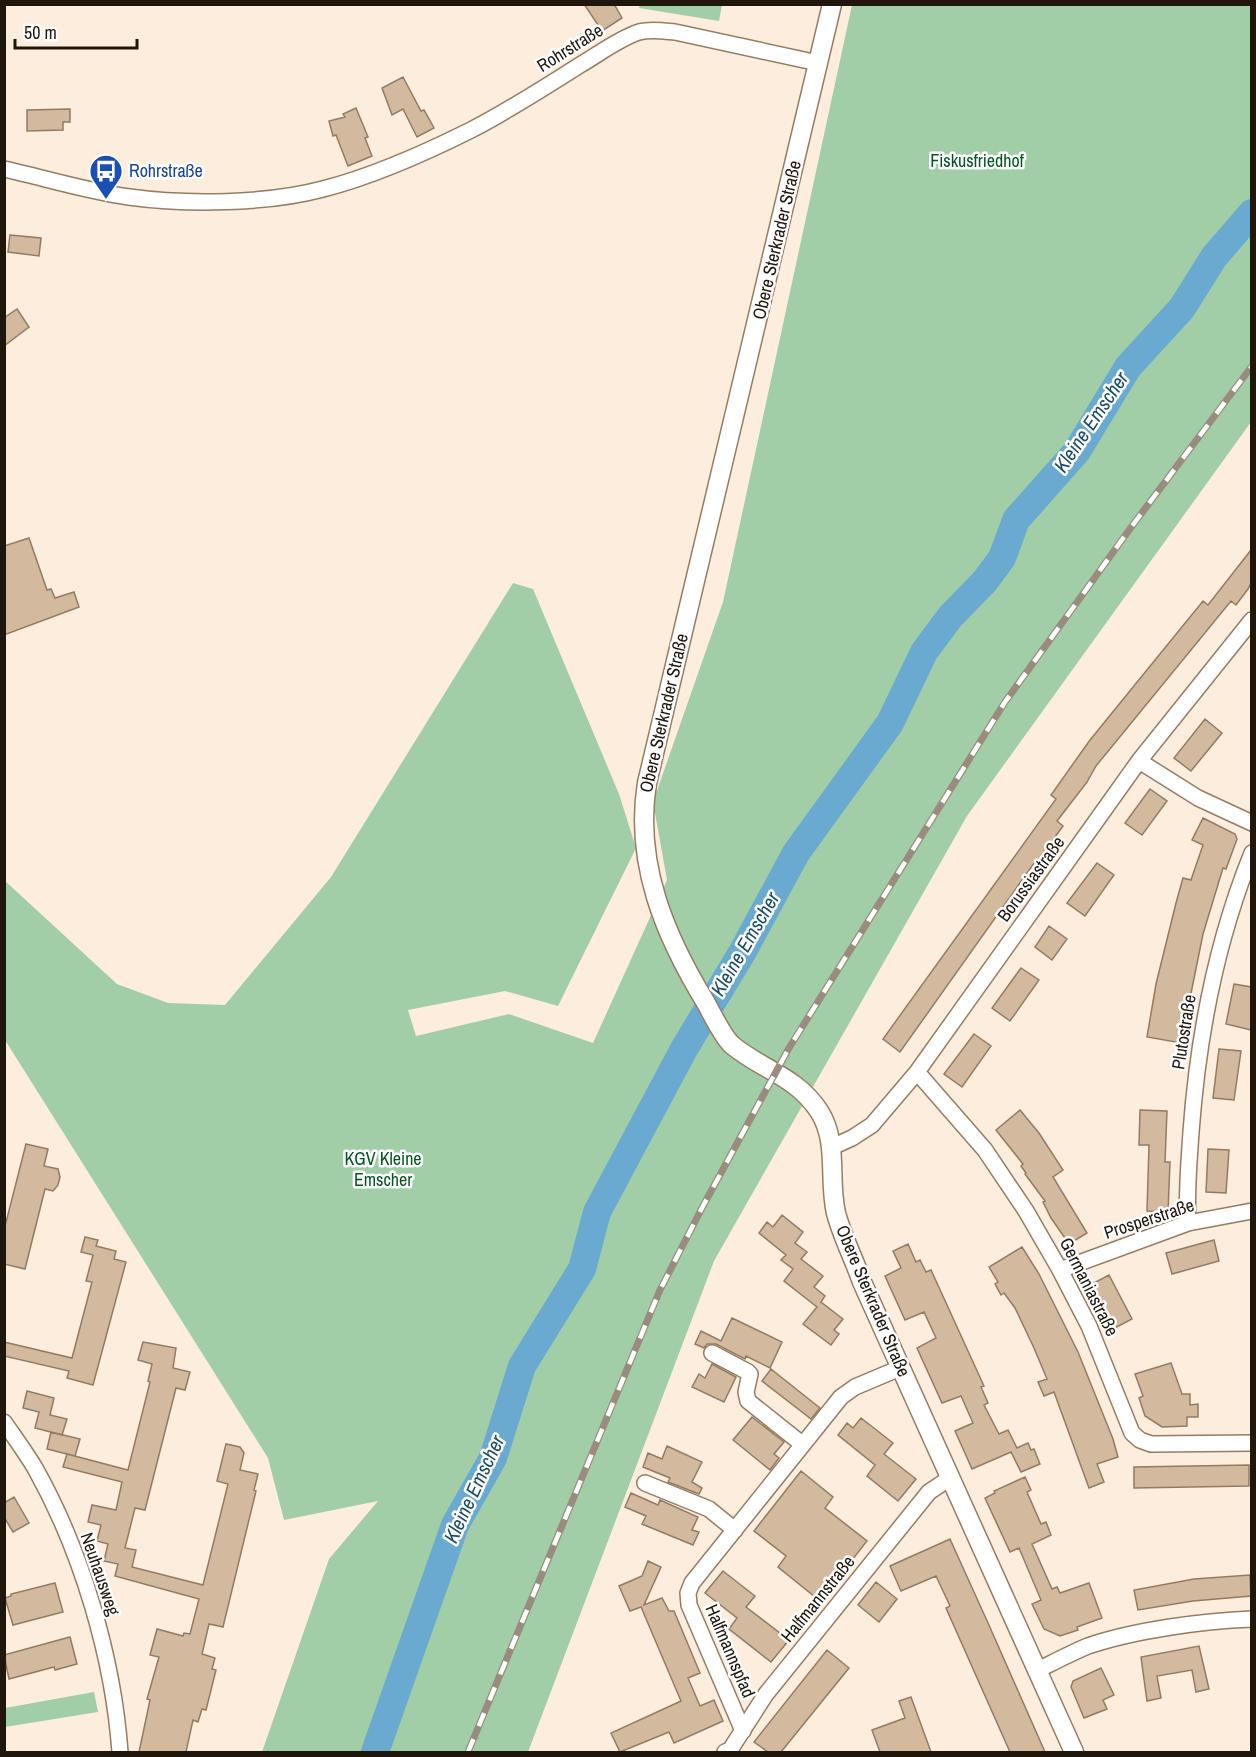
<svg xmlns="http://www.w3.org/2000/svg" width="1256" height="1757" font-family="'Archivo Narrow',sans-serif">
  <rect width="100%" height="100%" fill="#fdeddd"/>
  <path fill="#a2cea7" d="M640,4H722V5L719,21L639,8Z
    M852,5H1251V422L967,816L714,1261L528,1752H262L329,1559L378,1501L284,1520L268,1458L5,1040L4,880L117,984L168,1003L225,1005L331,877L513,583L533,589L619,794L636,848L558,1006L505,991L408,1010L416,1036L509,1014L593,1043L667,880L653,802L723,602Z
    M94,1692L98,1712L5,1727V1708Z"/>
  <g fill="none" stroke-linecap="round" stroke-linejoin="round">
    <path stroke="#6aaad1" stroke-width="28" d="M375,1752L455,1525L493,1458L522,1366L582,1269L597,1212L684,1049L743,951L796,853L890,723L924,652L950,617L985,581L1002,558L1016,520L1077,451L1128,367L1182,308L1214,257L1252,213"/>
  </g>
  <path fill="#d3b99e" stroke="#937b62" stroke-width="1.5" d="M584,4H614L622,18L602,31Z
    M403,77L421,111L424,110L434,128L417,137L403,109L392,115L382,88Z
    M356,108L368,137L365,138L372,156L348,166L336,135L333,136L329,121L345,117L343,114Z
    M70,109V122H63V130L27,131V110Z
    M10,235L41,238L39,256L8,252Z
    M17,309L29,327L4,346V318Z
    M29,538L47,590L51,589L55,598L74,592L79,607L4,635V546Z
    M1251,550V583L1248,589L1236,605L1231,601L1096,766L1087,782L1057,821L1063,826L1038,860L1037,859L900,1052L883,1039L1056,799L1051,795L1090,740L1203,601L1208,605Z
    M1205,719L1222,733L1191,771L1174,758Z
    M1150,789L1167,801L1142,835L1125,823Z
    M1203,818L1235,834L1237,839L1226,869L1223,868L1203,934L1181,1043L1147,1037L1156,984L1176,903L1183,878L1191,880L1203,845L1192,840Z
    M1097,863L1114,875L1085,916L1067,903Z
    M1049,926L1067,939L1052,960L1035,947Z
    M1021,968L1039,980L1010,1021L992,1008Z
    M1234,984L1251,987V1030L1226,1024Z
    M974,1034L991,1046L962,1087L944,1074Z
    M1219,1049L1241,1051L1234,1100L1213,1098Z
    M1020,1110L1039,1133L1063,1170L1053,1177L1087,1233L1069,1244L1051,1218L1043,1202L1045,1201L1025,1174L1026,1173L1021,1166L1023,1164L996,1130Z
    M1140,1110L1167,1111L1165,1162H1170L1168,1212L1147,1211L1149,1145H1139Z
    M26,1144L48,1149L44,1166L58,1169L60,1177L58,1185L53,1191L45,1189L25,1269L4,1264V1230Z
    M1208,1149L1229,1150L1226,1193L1206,1192Z
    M782,1215L803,1232L795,1243L807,1252L801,1259L823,1276L814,1287L825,1296L821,1302L843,1319L834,1330L839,1334L831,1345L803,1324L817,1307L784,1281L793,1269L781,1260L786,1255L759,1233L767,1222L773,1227Z
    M85,1237L98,1240L96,1246L116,1251L114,1259L126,1262L93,1385L67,1378L69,1371L4,1356V1342L72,1358L92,1282L86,1281L93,1255L81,1252Z
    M1214,1240L1219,1261L1172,1274L1166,1253Z
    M908,1244L916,1262L920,1260L926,1272L931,1270L984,1386L981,1387L988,1403L984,1405L999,1434L1008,1430L1017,1448L1028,1443L1031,1450L1034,1449L1040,1464L1021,1472L1011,1452L972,1469L955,1431L973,1423L961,1396L942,1403L917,1348L936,1338L924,1312L905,1320L885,1276L901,1268L893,1251Z
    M1022,1247L1039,1274L1078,1352L1113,1439L1118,1457L1097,1464L1104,1482L1089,1488L1054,1392L1044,1396L1038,1382L1047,1379L1034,1348L1015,1308L1004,1293L1001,1295L995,1284L998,1282L989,1267Z
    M1109,1275L1132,1319L1113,1329L1090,1285Z
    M732,1318L782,1342L770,1368L746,1356L745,1359L716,1344H707L704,1348L695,1344L701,1331L721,1341Z
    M143,1342L176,1348L173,1368L190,1372L185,1390L176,1388L145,1510L135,1508L125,1548L136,1550L132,1567L203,1585L228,1484L217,1481L226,1444L240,1447L244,1453L240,1470L258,1474L254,1490L256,1491L223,1627L209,1624L202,1654L215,1658L212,1669L216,1670L206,1710L202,1709L198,1722L193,1720L186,1752H139L150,1700L147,1699L159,1657L150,1655L157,1629L183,1636L184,1633L190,1634L199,1599L115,1576L118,1564L104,1561L108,1544L97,1541L101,1525L88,1522L92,1505L116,1510L122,1482L63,1467L67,1454L128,1470L150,1382L148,1381L152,1364L138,1360Z
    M1171,1363L1182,1394H1190V1405L1198,1404V1417H1187V1426L1162,1427L1145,1416L1139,1398L1143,1396L1135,1374Z
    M712,1364L736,1377L724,1402L692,1387L699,1374L705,1378Z
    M771,1369L820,1408L811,1419L762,1381Z
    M27,1391L54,1398L50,1415L67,1419L62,1435L35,1428L39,1412L23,1408Z
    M752,1417L784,1442L774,1454L779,1458L770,1470L733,1440Z
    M861,1418L893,1443L884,1454L916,1479L898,1501L867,1476L875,1465L838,1435L847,1423L853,1428Z
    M51,1432L80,1439L75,1456L47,1449Z
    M667,1446L702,1462L692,1482L702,1488L699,1494L668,1482L670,1478L643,1467L648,1453L662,1459Z
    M1249,1465V1486L1134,1488V1467Z
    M801,1471L833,1497L825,1508L867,1541L820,1601L778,1567L786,1556L754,1531Z
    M1025,1477L1031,1490L1027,1492L1041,1524L1046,1522L1051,1535L1032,1544L1052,1589L1057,1587L1060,1593L1089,1583L1102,1618L1077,1627L1078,1630L1060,1636L1044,1629L1032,1604L1041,1600L1019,1548L1010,1552L985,1498L995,1493L994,1491Z
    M631,1493L658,1505L660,1500L698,1517L692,1530L699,1532L693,1545L642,1524L646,1516L625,1507Z
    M14,1497L29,1523L13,1532L4,1517V1503Z
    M950,1539L988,1623L1045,1752H1010L946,1608L950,1606L936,1576L901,1591L890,1566Z
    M648,1561L661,1567L644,1605L662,1598L669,1611H674L700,1673L688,1678L700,1706L714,1700L723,1721L674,1743L669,1732L620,1752L611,1733L681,1701L641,1607L630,1611L619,1586L642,1576Z
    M723,1571L755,1596L746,1607L789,1640L771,1662L729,1629L737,1618L705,1593Z
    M1250,1575L1251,1596L1193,1601L1138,1610L1134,1590L1194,1579Z
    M876,1582L897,1599L879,1622L858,1605Z
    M55,1583L63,1612L13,1625L5,1598L11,1596V1594Z
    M70,1637L77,1664L55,1670L54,1667L9,1679L4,1655Z
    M1199,1646L1209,1689L1196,1692L1192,1670L1157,1676L1161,1698L1147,1701L1141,1657Z
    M827,1650L849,1668L781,1752H768L754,1742Z
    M1101,1668L1114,1695L1103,1700L1107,1709L1084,1718L1071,1687L1073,1681Z
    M911,1697L931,1752H880L872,1730L905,1718L899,1701Z"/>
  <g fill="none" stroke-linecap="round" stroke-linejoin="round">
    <defs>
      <path id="minor" d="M4,169C45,178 87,191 129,197C187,205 266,204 323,189C370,177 427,152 471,130C508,111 544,88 580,65C599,54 618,39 639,32C651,29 663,31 675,32L818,63
        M1139,761L1198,798L1252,823
        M917,1072L985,1150L1026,1211L1060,1270L1089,1326L1132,1433L1140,1440L1151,1444L1252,1443
        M832,1147L852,1138L872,1125L917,1072L1139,761L1252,620
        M1188,1223C1186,1193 1189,1163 1191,1132C1198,1036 1216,942 1252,853
        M1060,1270L1188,1223L1252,1211
        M712,1353L748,1372L750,1374L746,1392L748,1401L802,1444
        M4,1422C15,1438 26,1453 35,1468C82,1552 113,1657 120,1752
        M645,1483L709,1509L735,1530
        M1038,1670C1054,1662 1071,1653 1088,1646C1135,1630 1202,1621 1252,1619
        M743,1731L689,1605L688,1593L692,1583L841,1397L855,1387L900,1368
        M725,1752L730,1750L766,1694L929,1492L950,1478"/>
      <path id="tertiary" d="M832,4L647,783C634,863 665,936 706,1003C712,1014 723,1037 732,1045C762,1070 796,1076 819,1111C839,1142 828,1179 836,1213C842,1236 854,1259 862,1282L1074,1752"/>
    </defs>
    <use href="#minor" stroke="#957d63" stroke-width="18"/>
    <use href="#tertiary" stroke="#957d63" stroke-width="21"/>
    <use href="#minor" stroke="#fff" stroke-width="15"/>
    <use href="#tertiary" stroke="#fff" stroke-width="18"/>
    <defs>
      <path id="rail" d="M468,1752L660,1290L703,1206L789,1048L1005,702L1132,526L1252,366"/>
    </defs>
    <use href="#rail" stroke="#998c7f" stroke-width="7"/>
    <use href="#rail" stroke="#fefefe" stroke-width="4.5" stroke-dasharray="14" stroke-linecap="butt"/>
  </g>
  <defs>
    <symbol id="bus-pin" viewBox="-11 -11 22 30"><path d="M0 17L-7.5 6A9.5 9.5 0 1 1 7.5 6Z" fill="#1a4fb4" stroke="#fefefe"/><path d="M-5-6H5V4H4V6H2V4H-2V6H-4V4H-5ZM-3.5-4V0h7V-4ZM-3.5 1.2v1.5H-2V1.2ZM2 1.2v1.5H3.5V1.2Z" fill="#fff"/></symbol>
  </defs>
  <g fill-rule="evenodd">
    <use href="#bus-pin" x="87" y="152" width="38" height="52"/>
  </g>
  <g text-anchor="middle" stroke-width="5" stroke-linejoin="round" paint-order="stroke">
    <g font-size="18" fill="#1f160c" stroke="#fefefe">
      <text transform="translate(570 48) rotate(-32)" y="6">Rohrstraße</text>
      <text transform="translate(777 240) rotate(-77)" y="6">Obere Sterkrader Straße</text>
      <text transform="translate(664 713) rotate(-77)" y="6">Obere Sterkrader Straße</text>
      <text transform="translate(1031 879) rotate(-54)" y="6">Borussiastraße</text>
      <text transform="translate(1184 1032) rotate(-81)" y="6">Plutostraße</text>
      <text transform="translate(1149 1219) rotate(-18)" y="6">Prosperstraße</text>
      <text transform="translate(1089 1287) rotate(63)" y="6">Germaniastraße</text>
      <text transform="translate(873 1301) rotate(67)" y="6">Obere Sterkrader Straße</text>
      <text transform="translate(100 1574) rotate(71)" y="6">Neuhausweg</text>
      <text transform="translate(818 1599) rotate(-51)" y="6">Halfmannstraße</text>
      <text transform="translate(730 1651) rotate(67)" y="6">Halfmannspfad</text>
    </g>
    <g font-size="18" fill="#00561d" stroke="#fefefe">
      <text x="977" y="167">Fiskusfriedhof</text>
      <text x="383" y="1165">KGV Kleine<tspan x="383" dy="21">Emscher</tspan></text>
    </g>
    <g font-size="18" fill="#164399" stroke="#fefefe" text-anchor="start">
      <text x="129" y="177">Rohrstraße</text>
    </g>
    <g font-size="20" font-style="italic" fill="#1a4c67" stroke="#fefefe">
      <text transform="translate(1091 422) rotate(-56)" y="7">Kleine Emscher</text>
      <text transform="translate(745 944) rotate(-60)" y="7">Kleine Emscher</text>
      <text transform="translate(474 1489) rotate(-65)" y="7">Kleine Emscher</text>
    </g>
  </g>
  <rect width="1256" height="1757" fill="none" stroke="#1f160c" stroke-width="12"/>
  <path d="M15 39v9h122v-9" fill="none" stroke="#1f160c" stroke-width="3"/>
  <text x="24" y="39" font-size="18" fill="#1f160c" stroke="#fefefe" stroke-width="4.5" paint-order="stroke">50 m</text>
</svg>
